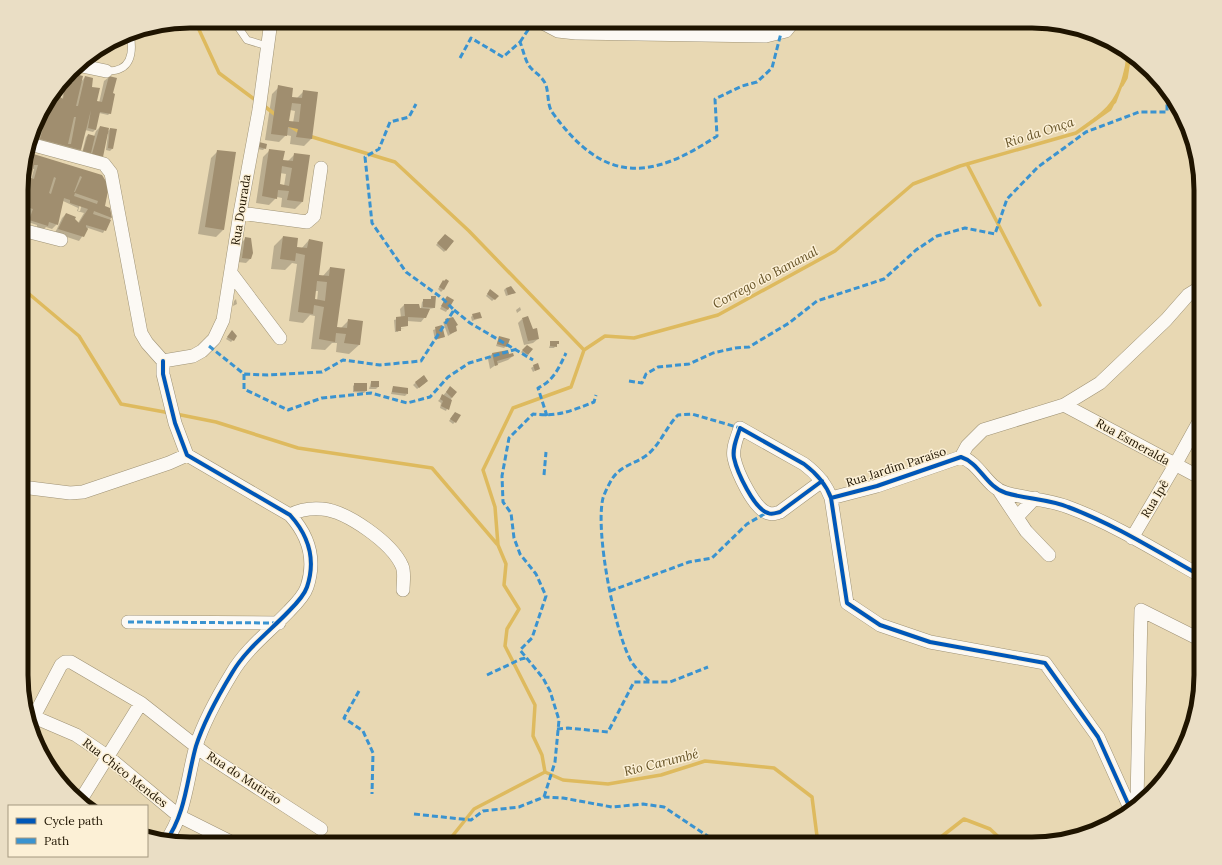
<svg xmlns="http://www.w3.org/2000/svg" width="1222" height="865" font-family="Lora,serif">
  <rect width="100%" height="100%" fill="#e8d8b3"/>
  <path fill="#deba5e" d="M1127,52L1130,53L1128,59L1129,69L1116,103L1075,132C1102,112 1116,105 1124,70C1126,64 1125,58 1127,52Z"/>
  <path fill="#0003" fill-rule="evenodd" d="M645,21H656V24L654,26H645Z
    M665,21H676V24L674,26H665Z
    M683,21H717V24L713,29H711V26H705L683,29Z
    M724,21H747V25L743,29H724Z
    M754,21H767V25L763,29H754Z
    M76,75L81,82L85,77L96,102L99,103L104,81L109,77L112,94L110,113L108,115L99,113L95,130L93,132L85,130L80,150L76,154L37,143L39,132L34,131L39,115L60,87L58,97L62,99L65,85L67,83L70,84L71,79Z
    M279,87L291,98H297L304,91L311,139L304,146L290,144L291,136L286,135L279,142L265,140L272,94ZM290,110L295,111L293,123L288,122Z
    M100,127L107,132L110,129L112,149L110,151L106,150L108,134H107L102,156L98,161L82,153L86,137L88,135L94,136L96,131Z
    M258,145L265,148L263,150L257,149Z
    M270,150L282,161H288L295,154L302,202L295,209L281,207L282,198L277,197L269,205L256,203L263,157ZM280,173L286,174L284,186L278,185Z
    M218,151L235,153L223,230L216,237L198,234L211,158Z
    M27,154L101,176L104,207L109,209L111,218L103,233L88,228L79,241L55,233L62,218L66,214L78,223L84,213L77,211L78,208L63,201L57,224L52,229L46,227L43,230L37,228V225L28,222L29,213L22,211ZM32,169H34L31,180L29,179ZM80,204H82L80,211H78Z
    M445,235L453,242L444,252L436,245Z
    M283,237L296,248L301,249L309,240L318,276L322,277L330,268L336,328L340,329L349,320L362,322L359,345L349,354L336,352L337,343H332L325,350L311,349L315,316L310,315L303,323L289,321L297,264L292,263L285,270L271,269L274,246ZM315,291H318L317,301L314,300Z
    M246,238L252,253L250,259L246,263L238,262L241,243Z
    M443,282V290L441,292L438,289Z
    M506,288L515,293L506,296L504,290Z
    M489,292L498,296L492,301L486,296Z
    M432,297L434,308L429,309L425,317L421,322L407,321V326L396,327V329L405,328H400L398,332H395L394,320L401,318L400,309L404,305L421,309L422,302L424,300H430Z
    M236,299L237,304L233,306L234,301Z
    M445,299L453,300L446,312L440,309Z
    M520,307L521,310L517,313L516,310Z
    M473,315L480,318L472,321L471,317Z
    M453,318L457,325L455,327L456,331L448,336L443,322Z
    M522,319L538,339L533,343L524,345L518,323Z
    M442,327L444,337L435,340L433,330Z
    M230,334L233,340L231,342L226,339Z
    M499,337L506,346L504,348L496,346Z
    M551,342L558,343L554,348H549Z
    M527,346L531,349L525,356L521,352Z
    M507,351L509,355L513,356L508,360L497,364L490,369L488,359L492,354Z
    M537,364L539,368L533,372L531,368Z
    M423,376L425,383L417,389L413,385Z
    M371,382L378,387L376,389H369Z
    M355,384L366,391L364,393L353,392V386Z
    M393,387L407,394L405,396L391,394Z
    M448,390L452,397L446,411L440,408L441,403L438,401Z
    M453,415L455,422L453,424L449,421Z"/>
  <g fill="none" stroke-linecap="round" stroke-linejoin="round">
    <path stroke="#deba5e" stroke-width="3.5" d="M195,21L219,73L258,102
      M1122,85L1126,78L1130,53
      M263,105L277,116
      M290,126L301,133
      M309,136L395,162L469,231L584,350
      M967,164L1040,305
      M22,288L79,336L121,404L170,413
      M584,350L571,387L513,408L483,470L495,507L498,545L506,564L504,585L519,609L507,629L505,646L535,705L533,736L542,755L545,772L563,780L608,784L661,775L705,761L774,768L812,797L818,844
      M584,350L605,336L634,338L718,315L835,251L913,184L960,166L1076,133L1110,109L1113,103
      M176,414L216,422L298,448L432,468L497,544
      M446,844L474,809L545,772
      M932,844L964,819L990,829L1006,844"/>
  </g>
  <path fill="#a08e6f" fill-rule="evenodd" d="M647,21H657V24H647Z
    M667,21H677V25L667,24Z
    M687,21H708V25H687Z
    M728,21H748V25H728Z
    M758,21H768V25H758Z
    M75,74L83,76L76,106H78L85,76L93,78L92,87L100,88L97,101L102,102L109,76L117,78L113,93L115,94L111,114L100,112L96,130L88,128L91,110L81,150L40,139L43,128L37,126L39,115L62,85L59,96L63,99L66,82L73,83ZM74,117H76L71,144H68Z
    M278,85L293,88L292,97L302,98L303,90L318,92L312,139L296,137L298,129L288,127L287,136L271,134ZM292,103L301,104L299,122L289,121Z
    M100,126L109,128L103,157L92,154Z
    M110,128L117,129L113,149L108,148Z
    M88,134L95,136L91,153L83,151Z
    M259,142L267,144L266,149L259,147Z
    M269,149L285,151L283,160L293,161L294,153L310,155L303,202L287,200L289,191L278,190L277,199L262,196ZM282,166L292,168L289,186L280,184Z
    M217,150L236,152L224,230L205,227Z
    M27,152L102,175L109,186L105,206L110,208L112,218L94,211L93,214L111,220L106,231L86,225V227L88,229L84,237L58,229L66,213L76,217L75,219L79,223L88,209L70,203V200L64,198L58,225L49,222L48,226L29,220L33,209L27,207L28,203H26L22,212V168ZM34,165H38L34,179L31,178ZM80,176L82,177L75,192H74ZM54,177L56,178L51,194L49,193ZM75,193L98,201L97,204L74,196Z
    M445,234L454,241L446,251L437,243Z
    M283,236L298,238L297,247L307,248L309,239L323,242L319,275L329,276L330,267L345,269L337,327L347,328L348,319L363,321L360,345L344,343L346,334L336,333L335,342L319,339L324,307L314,305L313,314L298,312L305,255L296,253L295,261L280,259ZM317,281L327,282L325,301L315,299Z
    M245,237L251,238L253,253L251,259L242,258Z
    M446,279L449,281L444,290L439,287L443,280L444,281Z
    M511,286L516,293L508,295L506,288Z
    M490,289L499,296L495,300L487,294Z
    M431,296H436L435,308L423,307V299H431Z
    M447,296L454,300L448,310L441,306Z
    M404,304H419L420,308L430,309L426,318L408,317V326L401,327V331H396V317L405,316Z
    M480,312L482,318L474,319L472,314Z
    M528,316L533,329L537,328L539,339L528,341L522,318Z
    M453,317L458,325L456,326L457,331L450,334L445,319Z
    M442,325L445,337L437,339L435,327Z
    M232,330L237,336L234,341L227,337Z
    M499,336L510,339L507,347L497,344Z
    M550,341H559V344H557V347L550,346Z
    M527,345L533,349L528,355L522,350Z
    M508,350L509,354L513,353L514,356L497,361L498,365L495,366L492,353Z
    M538,363L540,369L535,371L533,365Z
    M424,375L428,381L419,388L415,382Z
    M371,381H379V387H371Z
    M354,383H367V391H354Z
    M393,386L408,388V394L392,392Z
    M450,386L457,392L452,398L446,392Z
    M442,394L452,400L449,410L441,406L443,401L440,399Z
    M455,412L461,415L456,423L450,419Z"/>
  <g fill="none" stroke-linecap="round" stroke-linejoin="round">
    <defs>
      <path id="lane" d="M234,21L247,40L267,46
        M106,71C131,72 134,54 130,33
        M209,844L214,834"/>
      <path id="street" d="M539,21L558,31L576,33L766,36L786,31L794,21
        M77,65L106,71
        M30,144L104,164L111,173L141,333L147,343L163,361
        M240,213L307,222L314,216L321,168
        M22,230L61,240
        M231,273L280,338
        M163,361V374L175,423L187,455L290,515C309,536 316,560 307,587C304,596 295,605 289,611C270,631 246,649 232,673C218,696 204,721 196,746C187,778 186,813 166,841
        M163,361L193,356L202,351L214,339L223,320L240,213L259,110L271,21
        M1064,405L1201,478
        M961,457L967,446L983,430L1064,405L1100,383L1166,320L1188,295L1201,287
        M822,481L780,512C776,513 772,515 768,513C754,509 737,472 734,458C732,448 737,438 740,428L804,464C816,473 826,484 831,498L847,603L880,625L930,642L1045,663L1098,737L1130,808
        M22,487L70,493L83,492L169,463L187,455
        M998,489L1026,531L1049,555
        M831,498L877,486L961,457C980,463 986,487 1006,493C1026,499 1048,499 1068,507C1114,524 1158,552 1201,576
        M290,515C301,509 310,508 322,509C347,511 392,543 402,566C405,572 403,583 403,590
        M1017,517L1035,498
        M1132,538L1175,465L1201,418
        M128,622L279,623
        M34,717L76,735L107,756L179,816L235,844
        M31,722L61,665L65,662H71L141,703L207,755L321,829
        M80,801L141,703
        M1137,802L1141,610L1201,640"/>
    </defs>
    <use href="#lane" stroke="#9e9275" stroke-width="8"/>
    <use href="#street" stroke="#9e9275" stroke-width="14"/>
    <use href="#lane" stroke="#fcf9f4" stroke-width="7"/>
    <use href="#street" stroke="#fcf9f4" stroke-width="13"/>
    <path stroke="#3a93d0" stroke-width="3" stroke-dasharray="6 3" stroke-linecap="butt" d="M520,42L534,21
      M460,58L471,38L503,57L520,42C523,49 525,61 530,67C534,72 540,75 543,80C550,88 546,103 552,112C603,183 648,182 717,136L715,99L742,86L757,82L772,68L781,33
      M454,310L470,323L533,360
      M209,346L244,374L268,375L322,372L343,360L380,365L421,361L454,310L442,298L406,272L372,223L365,157L379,149L390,122L409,117L416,104
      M244,374V389L288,410L322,398L371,393L407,403L430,397L448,377L469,363L517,349
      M629,381L642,383L646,374L658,367L689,364L713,353L735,348L749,347L789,323L817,301L884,279L916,250L937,236L965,228L995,234L1007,199L1038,167L1086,132L1139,112H1167V94
      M547,416L538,388C553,381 559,368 566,353
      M544,475L546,452
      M610,591L689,562L712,558L747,524L766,513
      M128,622L277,623
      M487,675L521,659L526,658
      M649,681C643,675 635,668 631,661C614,630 595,531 603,498C605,492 609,484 612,479C621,465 635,464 647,455C660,445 666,427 678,415L692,414L740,428
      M359,691L344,718L363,731L373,753L372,794
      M557,729L568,728L608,732L634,682H670L708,667
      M544,797L555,762L559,720L550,691L543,678L520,650L532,638L546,596L536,574L520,554L514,538L511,513L503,502L502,476L509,438L533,414C558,417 571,411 594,402L596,395
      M414,814L471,820L483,811L519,807L544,797L563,798L612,807L643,804L664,807L709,837L728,844"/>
    <defs>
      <path id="cycleway" d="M163,361V374L175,423L187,455L290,515C309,536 316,560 307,587C304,596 295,605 289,611C270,631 246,649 232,673C218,696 204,721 196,746C187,778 186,813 166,841
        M822,481L780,512C776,513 772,515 768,513C754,509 737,472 734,458C732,448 737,438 740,428L804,464C816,473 826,484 831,498L847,603L880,625L930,642L1045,663L1098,737L1130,808
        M831,498L877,486L961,457C980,463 986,487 1006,493C1026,499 1048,499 1068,507C1114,524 1158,552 1201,576"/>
    </defs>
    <use href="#cycleway" stroke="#fcf0d6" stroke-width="6"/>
    <use href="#cycleway" stroke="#0057b8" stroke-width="4"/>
  </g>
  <g text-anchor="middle" stroke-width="3" stroke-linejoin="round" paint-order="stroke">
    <g font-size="12" fill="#1f1400" stroke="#fcf0d6">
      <text transform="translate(241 210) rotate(-81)" y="4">Rua Dourada</text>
      <text transform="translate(1133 442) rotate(29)" y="4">Rua Esmeralda</text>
      <text transform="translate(896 467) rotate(-18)" y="4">Rua Jardim Paraíso</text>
      <text transform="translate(1155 499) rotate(-59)" y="4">Rua Ipê</text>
      <text transform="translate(125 773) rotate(38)" y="4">Rua Chico Mendes</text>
      <text transform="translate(244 778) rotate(33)" y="4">Rua do Mutirão</text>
    </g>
    <g font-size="13" font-style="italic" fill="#655225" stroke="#fcf0d6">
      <text transform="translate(1039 132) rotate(-18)" y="5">Rio da Onça</text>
      <text transform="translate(765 277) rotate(-28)" y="5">Corrego do Bananal</text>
      <text transform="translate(661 762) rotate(-14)" y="5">Rio Carumbé</text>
    </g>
  </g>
  <path d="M0 0H1222V865H0ZM190 28H1032A162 162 0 0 1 1194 190V675A162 162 0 0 1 1032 837H190A162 162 0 0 1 28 675V190A162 162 0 0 1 190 28Z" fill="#eadec5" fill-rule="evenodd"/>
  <path fill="none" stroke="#1f1400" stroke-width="5" d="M190 28H1032A162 162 0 0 1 1194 190V675A162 162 0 0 1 1032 837H190A162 162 0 0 1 28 675V190A162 162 0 0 1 190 28Z"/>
  <rect x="8" y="805" width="140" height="52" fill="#fcf0d6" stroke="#a49880"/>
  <rect x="16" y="818" width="20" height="6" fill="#0057b8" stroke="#a49880"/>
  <text x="44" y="825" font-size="12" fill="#1f1400">Cycle path</text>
  <rect x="16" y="838" width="20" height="6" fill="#3a93d0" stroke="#a49880"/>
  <text x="44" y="845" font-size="12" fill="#1f1400">Path</text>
</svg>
